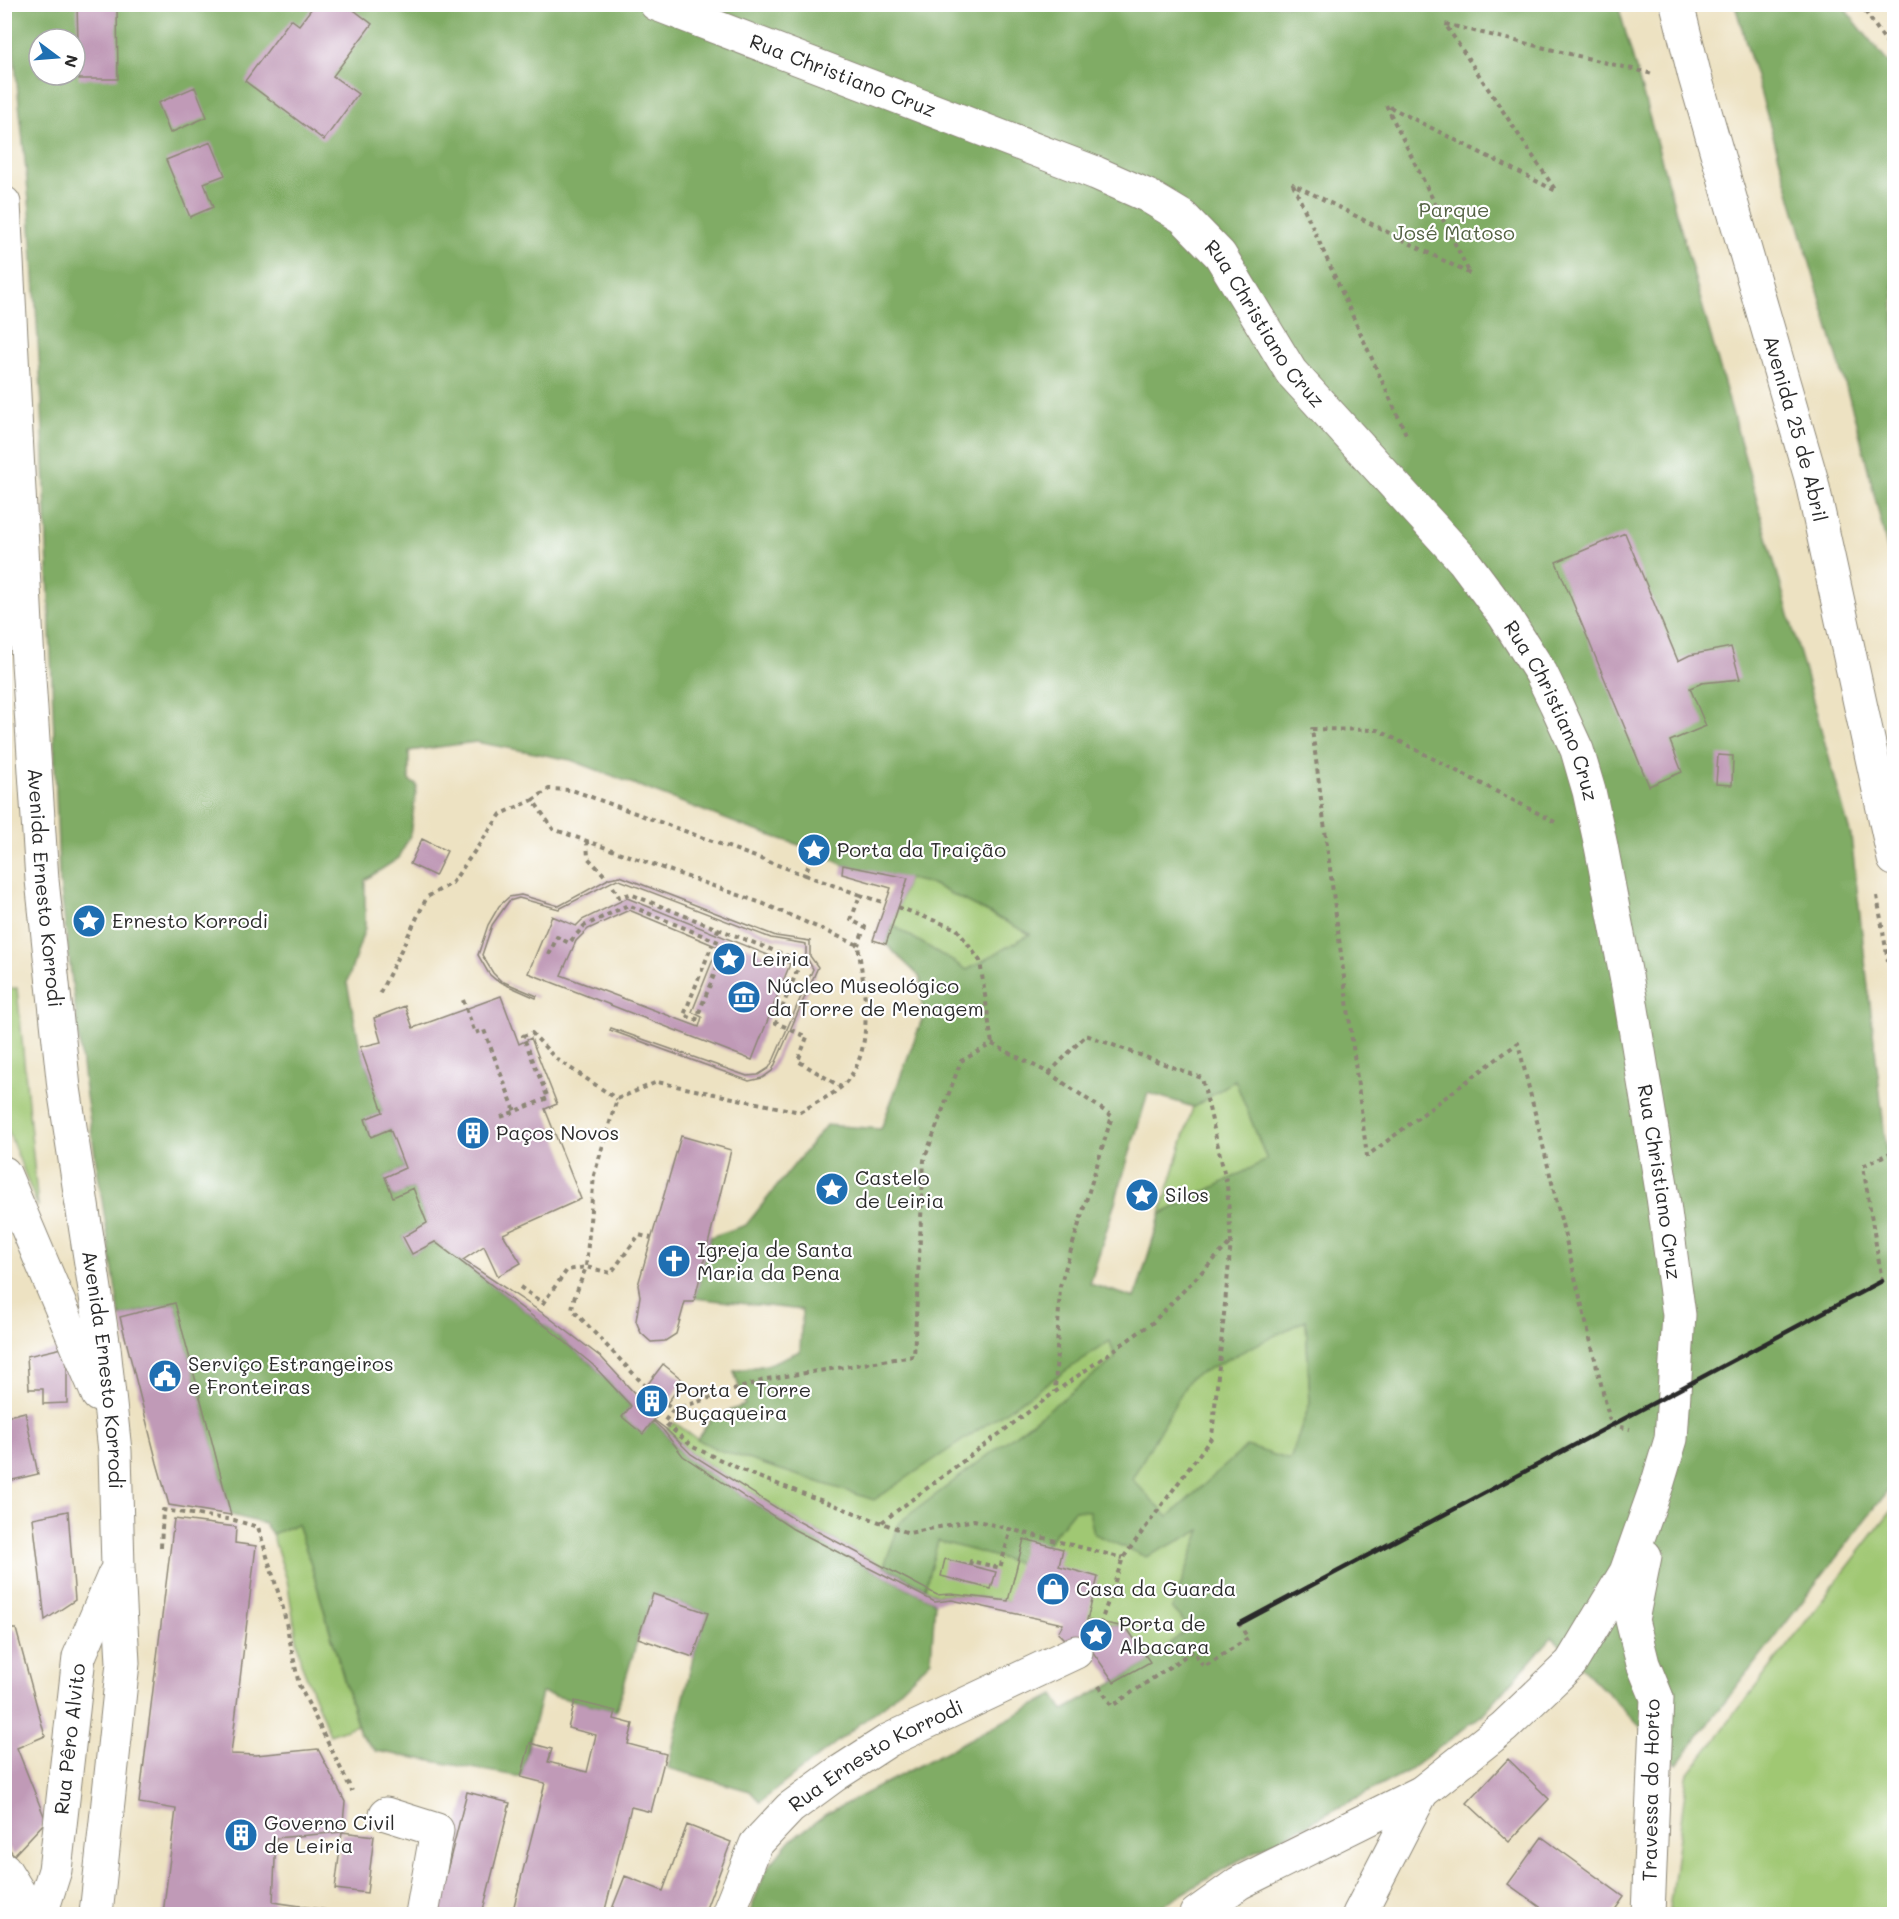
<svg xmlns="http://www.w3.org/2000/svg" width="1899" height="1919" font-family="Mali,sans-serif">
  <rect width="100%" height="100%" fill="#fff"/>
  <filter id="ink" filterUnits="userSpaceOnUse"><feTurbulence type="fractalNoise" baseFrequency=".0167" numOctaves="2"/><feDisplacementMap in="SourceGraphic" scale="12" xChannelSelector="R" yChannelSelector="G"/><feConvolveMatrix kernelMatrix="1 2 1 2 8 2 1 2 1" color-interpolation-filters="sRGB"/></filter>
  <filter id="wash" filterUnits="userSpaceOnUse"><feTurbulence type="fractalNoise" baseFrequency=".008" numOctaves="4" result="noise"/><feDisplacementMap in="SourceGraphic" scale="24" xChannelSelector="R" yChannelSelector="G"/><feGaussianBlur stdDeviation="1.35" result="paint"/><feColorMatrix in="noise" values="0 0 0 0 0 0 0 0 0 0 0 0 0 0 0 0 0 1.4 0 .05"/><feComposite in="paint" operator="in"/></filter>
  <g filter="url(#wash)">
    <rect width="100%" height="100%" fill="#ede2c2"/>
    <path fill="#a0c873" stroke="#667a4f" stroke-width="1.5" fill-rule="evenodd" d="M908,878L932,884L1030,934L1235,1079L1267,1160L1306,1320L1310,1403L1290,1461L1225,1595L1150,1662L1126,1627L1008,1601L951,1594L937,1595L794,1519L691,1454L666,1429L675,1423L697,1439L712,1418L745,1405L734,1371L872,1345L881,1129L923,1017L921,978L886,944ZM1148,1092L1193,1107L1135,1298L1090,1284Z
      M17,988L38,1207L5,1123V989Z
      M1894,1507V1914H1678L1669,1910L1687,1776Z
      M297,1524L309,1558L357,1725L330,1735L301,1663L287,1580L272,1534Z"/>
    <path fill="#80ac65" stroke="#566c48" stroke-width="1.5" fill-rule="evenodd" d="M9,5H1618L1851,836L1894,1217V1483L1677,1764L1552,1637L1482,1715L1408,1771L1234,1863L1149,1914H749L766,1870L790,1841L826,1814L1054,1695L1064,1710L1150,1662L1189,1627L1172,1609L1201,1530L1146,1557L1094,1534L1089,1511L1074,1510L1046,1545L1018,1563L938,1541L925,1588L884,1566L900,1522L1115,1359L1110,1341L874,1500L716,1449L697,1439L712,1418L745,1405L734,1371L767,1365L800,1351L802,1310L695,1298L710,1237L746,1225L826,1125L881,1129L923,1017L921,978L886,944L892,925L967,970L1030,934L932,884L843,865L814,850L751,829L571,760L476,742L409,751V781L417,785L410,835L399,858L365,880V928L347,983L360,1047L383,1112L365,1120L371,1136L390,1129L405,1168L385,1177L393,1197L413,1188L427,1223L403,1237L412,1254L435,1242L548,1328L593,1365L631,1406L623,1417L643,1433L653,1421L663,1430L683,1456L793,1529L935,1602L931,1660L888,1702L760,1802L750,1791L668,1768L693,1657L708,1613L653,1594L638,1638L616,1711L542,1693L521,1777L376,1751L360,1734L309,1558L297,1524L272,1534L265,1524L231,1515L175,1303L120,1317L85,1089L59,874L42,405L30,210ZM39,39H75V75H39ZM1235,1080L1267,1160L1161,1214L1135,1298L1090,1284L1148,1093L1194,1107ZM1306,1320L1310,1403L1290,1460L1247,1446L1168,1517L1132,1479L1190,1378Z
      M1735,5H1844L1848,13L1894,70V576L1859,432Z"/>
    <g id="blocks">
      <path fill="#c09ab7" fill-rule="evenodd" d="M315,4H346L372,24L333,76L358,94L324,140L245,81L291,19L299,25Z
        M77,5H117L118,79H79Z
        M195,87L207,117L170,133L158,103Z
        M211,142L225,175L204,183L213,207L190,217L166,160Z
        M1625,533L1678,661L1690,655L1731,647L1740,679L1702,683L1690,688L1706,726L1670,741L1682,772L1649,786L1556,562Z
        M1718,755L1733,756L1732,785L1716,784Z
        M422,839L447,851L435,876L410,864Z
        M843,865L908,878L886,944L873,940L891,888L842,874Z
        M620,876L776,936L810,941V956L818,967L772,1071L762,1078L749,1081L610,1030L611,1028L747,1076L758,1075L769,1068L774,1059L813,969L806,956V944L771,938L617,879L559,909L519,898L509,901L492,925L482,955L493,973L503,983L496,980L489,974L478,955L488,925L499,906L509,897L521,895L559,906L610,878Z
        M627,898L790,964L752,1060L528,973L552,916L576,926L582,920ZM629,910L718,947L692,1012L702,1017L699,1027L561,975L576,941L588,929Z
        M504,982L537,996L536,998L504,984Z
        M501,996L519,1044L531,1038L557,1104L545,1109L581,1199L503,1234L521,1263L498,1276L484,1246L463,1260L547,1316L602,1358L638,1397L663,1364L684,1381L654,1420L666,1429L691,1454L794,1519L937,1595L951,1594L1008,1601L1024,1539L1063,1549L1059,1566L1098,1577L1087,1620L1126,1627L1150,1662L1114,1682L1092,1651L1107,1639L1085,1631L1071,1646L1058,1633L1063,1624L952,1600L935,1602L793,1529L683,1456L663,1430L653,1421L643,1434L622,1417L631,1406L593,1365L548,1328L435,1242L412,1254L403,1237L427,1223L413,1188L393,1197L385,1177L405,1168L390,1129L371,1137L365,1119L383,1112L360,1047L381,1042L374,1018L405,1006L413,1028Z
        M681,1136L731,1150L694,1302H685L676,1334L665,1341L651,1342L641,1333L636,1321L640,1296L638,1285Z
        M175,1303L210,1434L231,1515L169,1505L157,1463L120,1317Z
        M67,1347V1403L43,1404V1389H29L27,1356Z
        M25,1412L38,1474L4,1482V1417Z
        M68,1511L75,1600L45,1620L33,1518Z
        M174,1519L236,1527L235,1543L256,1546L231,1754L256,1755L318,1749L345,1802L342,1832L276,1838L273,1902L348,1913V1914H163L176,1809L139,1803Z
        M945,1559L996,1572L991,1589L941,1576Z
        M653,1594L708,1613L693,1657L638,1638Z
        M4,1629H16L45,1736L17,1748L46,1821L14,1855L4,1842Z
        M575,1701L616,1711L614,1719L633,1724L628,1744L666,1754L651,1812L631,1807L604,1914H512L545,1783L521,1777L530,1743L552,1749L548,1762L587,1772L596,1735L568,1728Z
        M1508,1759L1549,1799L1509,1842L1467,1803Z
        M467,1792L510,1803L482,1914H436Z
        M687,1825L731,1842L704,1914H610L625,1876L663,1891Z
        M342,1832L374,1836L367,1893L335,1889Z
        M1542,1837L1624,1897L1612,1914H1550L1508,1884Z"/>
    </g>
  </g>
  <g filter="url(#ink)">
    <use href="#blocks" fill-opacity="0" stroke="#8c8676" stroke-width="1.5"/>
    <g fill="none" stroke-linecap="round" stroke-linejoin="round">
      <defs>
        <g id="minor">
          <path id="s1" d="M656,4L1096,173L1148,196L1183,217L1220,255L1291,372L1463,560L1504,615L1541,673L1556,704L1577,750L1589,791L1601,846L1630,997L1663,1197L1679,1315L1671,1439L1658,1482L1626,1572L1571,1663L1504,1727L1422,1792L1239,1883L1196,1914"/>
          <path id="s2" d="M4,203L28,663L42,880L64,1088L104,1348L115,1451L118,1568L123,1663L96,1914"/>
          <path d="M4,1173L98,1395"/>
          <path d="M1645,1556L1632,1620L1643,1664L1657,1698L1648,1914"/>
          <path d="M386,1814L437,1830L422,1914"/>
          <path d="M4,1869L32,1914"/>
          <path id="s3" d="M41,1914L55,1870L79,1657L114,1575"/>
          <path id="s4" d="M728,1914L756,1844L790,1808L835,1775L889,1740L1076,1652"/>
          <path d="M1359,1914L1422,1792"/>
        </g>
        <g id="major">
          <path id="s5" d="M1677,4L1695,77L1811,478L1894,859"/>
        </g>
      </defs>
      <use href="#minor" stroke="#8c8676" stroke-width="35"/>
      <use href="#major" stroke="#8c8676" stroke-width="35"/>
      <path stroke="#8c8676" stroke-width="4" stroke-dasharray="4.5 4.5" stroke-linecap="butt" d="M1860,4L1894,53
        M1406,434L1293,184L1470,274L1386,105L1556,191L1445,24L1653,74
        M1555,822L1378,730L1312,729L1367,1156L1518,1043L1611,1425L1630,1429
        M587,841L588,858L608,879
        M805,875L860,895L851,920L865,927L858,945
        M613,887L619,897L630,894L718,929L716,935
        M860,895L886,903
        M1877,896L1894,996
        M898,907L957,929L980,961L992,1044
        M718,929L801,961L776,1023L788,1028
        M549,955L557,937L569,943L584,926L628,905L726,945L696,1020L684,1015L712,945
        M380,993L427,897L452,883L501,814L533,800
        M463,1000L475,1033L484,1030L515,1111
        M791,1030L807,1037L798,1061L841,1087
        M1049,1073L1086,1035L1202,1078L1227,1185L1231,1242L1212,1437L1123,1558L1101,1622
        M501,1117L548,1098L523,1036L532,1033L555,1058L617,1099
        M1882,1281L1863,1166L1894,1151
        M520,1287L543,1303L567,1270L586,1267L611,1273L639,1235L651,1238
        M646,1387L572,1309L574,1299L586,1267L594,1175L617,1099L657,1082L800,1112C813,1104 829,1097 840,1088C878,1055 864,988 858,945L764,904L553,829L533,800L549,789L572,790L805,875L814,850
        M666,1404L673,1410L664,1422L693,1447L753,1475L909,1533L974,1520L1123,1558
        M673,1410L767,1379L914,1356L924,1160L961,1061L992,1044L1049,1073L1112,1116L1060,1286L1055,1392
        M882,1522L1055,1392L1152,1323L1231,1242
        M161,1547L163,1510L234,1520L258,1527L283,1608L299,1685L352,1791
        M970,1565L971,1561L1000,1568L1011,1529
        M1099,1686L1112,1706L1193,1651L1204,1667L1248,1638L1239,1624"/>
      <use href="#minor" stroke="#fff" stroke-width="33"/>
      <use href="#major" stroke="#fff" stroke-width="33"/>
      <path stroke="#2b2b2b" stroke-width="4.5" d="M1239,1624L1882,1281"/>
    </g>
  </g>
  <defs>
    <symbol id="sight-disc" viewBox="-11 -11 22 22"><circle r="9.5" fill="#1f6fb2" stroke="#fff"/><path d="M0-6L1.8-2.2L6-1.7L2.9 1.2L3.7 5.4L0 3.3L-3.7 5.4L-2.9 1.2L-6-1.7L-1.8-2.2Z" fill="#fff"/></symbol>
    <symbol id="museum-disc" viewBox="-11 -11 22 22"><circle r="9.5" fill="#1f6fb2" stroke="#fff"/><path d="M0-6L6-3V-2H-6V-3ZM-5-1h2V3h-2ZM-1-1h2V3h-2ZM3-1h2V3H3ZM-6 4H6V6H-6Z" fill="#fff"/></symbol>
    <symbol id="building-disc" viewBox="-11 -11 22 22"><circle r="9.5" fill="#1f6fb2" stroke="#fff"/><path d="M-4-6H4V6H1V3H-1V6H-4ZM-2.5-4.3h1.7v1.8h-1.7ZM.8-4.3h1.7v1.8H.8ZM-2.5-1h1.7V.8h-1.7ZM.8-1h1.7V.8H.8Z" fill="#fff"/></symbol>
    <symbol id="church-disc" viewBox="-11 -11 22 22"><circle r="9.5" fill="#1f6fb2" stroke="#fff"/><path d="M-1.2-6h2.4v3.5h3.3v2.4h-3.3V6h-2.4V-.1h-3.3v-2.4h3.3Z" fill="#fff"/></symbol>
    <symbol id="civic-disc" viewBox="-11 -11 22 22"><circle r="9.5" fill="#1f6fb2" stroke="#fff"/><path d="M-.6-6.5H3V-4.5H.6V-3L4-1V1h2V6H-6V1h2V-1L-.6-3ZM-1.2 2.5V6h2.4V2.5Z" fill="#fff"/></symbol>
    <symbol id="shop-disc" viewBox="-11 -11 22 22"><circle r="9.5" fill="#1f6fb2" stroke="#fff"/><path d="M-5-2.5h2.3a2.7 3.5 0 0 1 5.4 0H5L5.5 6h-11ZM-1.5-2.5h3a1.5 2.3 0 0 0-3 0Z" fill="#fff"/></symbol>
  </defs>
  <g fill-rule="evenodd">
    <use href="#sight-disc" x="795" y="831" width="38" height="38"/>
    <use href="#sight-disc" x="70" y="902" width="38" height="38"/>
    <use href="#sight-disc" x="710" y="940" width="38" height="38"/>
    <use href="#museum-disc" x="725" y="978" width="38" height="38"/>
    <use href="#building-disc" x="454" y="1114" width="38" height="38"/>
    <use href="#sight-disc" x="813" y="1170" width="38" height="38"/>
    <use href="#sight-disc" x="1123" y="1176" width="38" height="38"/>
    <use href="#church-disc" x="655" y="1242" width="38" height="38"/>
    <use href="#civic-disc" x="146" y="1357" width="38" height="38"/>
    <use href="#building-disc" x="633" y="1382" width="38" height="38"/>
    <use href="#shop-disc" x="1034" y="1570" width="38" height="38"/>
    <use href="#sight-disc" x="1077" y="1616" width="38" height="38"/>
    <use href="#building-disc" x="222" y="1816" width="38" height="38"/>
  </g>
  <g text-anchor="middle" stroke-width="4.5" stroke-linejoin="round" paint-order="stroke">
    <g font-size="20" fill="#2b2b2b" stroke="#fff">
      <text dy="7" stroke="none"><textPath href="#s1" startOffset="200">Rua Christiano Cruz</textPath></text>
      <text dy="7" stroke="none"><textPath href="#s1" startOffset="704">Rua Christiano Cruz</textPath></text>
      <text dy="7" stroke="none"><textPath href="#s5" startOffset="441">Avenida 25 de Abril</textPath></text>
      <text dy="7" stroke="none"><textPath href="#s1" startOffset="1190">Rua Christiano Cruz</textPath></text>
      <text dy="7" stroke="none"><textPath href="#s2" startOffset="686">Avenida Ernesto Korrodi</textPath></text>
      <text dy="7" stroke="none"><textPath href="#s1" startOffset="1676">Rua Christiano Cruz</textPath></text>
      <text dy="7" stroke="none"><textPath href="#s2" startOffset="1172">Avenida Ernesto Korrodi</textPath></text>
      <text dy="7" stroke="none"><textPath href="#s3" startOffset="178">Rua Pêro Alvito</textPath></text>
      <text dy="7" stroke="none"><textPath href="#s4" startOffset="226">Rua Ernesto Korrodi</textPath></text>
      <text transform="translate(1651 1790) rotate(-89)" y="7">Travessa do Horto</text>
    </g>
    <g font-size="20" fill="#546244" stroke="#fff">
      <text x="1454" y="217">Parque<tspan x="1454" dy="23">José Matoso</tspan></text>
    </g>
    <g font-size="20" fill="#2b2b2b" stroke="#fff" text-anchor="start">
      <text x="837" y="857">Porta da Traição</text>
      <text x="112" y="928">Ernesto Korrodi</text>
      <text x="752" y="966">Leiria</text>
      <text x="767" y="993">Núcleo Museológico<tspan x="767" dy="23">da Torre de Menagem</tspan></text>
      <text x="496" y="1140">Paços Novos</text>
      <text x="855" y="1185">Castelo<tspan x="855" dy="23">de Leiria</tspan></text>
      <text x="1165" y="1202">Silos</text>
      <text x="697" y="1257">Igreja de Santa<tspan x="697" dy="23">Maria da Pena</tspan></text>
      <text x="188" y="1371">Serviço Estrangeiros<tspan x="188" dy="23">e Fronteiras</tspan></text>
      <text x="675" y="1397">Porta e Torre<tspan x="675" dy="23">Buçaqueira</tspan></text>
      <text x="1076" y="1596">Casa da Guarda</text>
      <text x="1119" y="1631">Porta de<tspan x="1119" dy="23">Albacara</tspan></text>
      <text x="264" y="1830">Governo Civil<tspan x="264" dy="23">de Leiria</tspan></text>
    </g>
  </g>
  <rect width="1899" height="1919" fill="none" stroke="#fff" stroke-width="24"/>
  <g transform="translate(57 57) rotate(106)"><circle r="28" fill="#ffffff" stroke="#aaaaaa" stroke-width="1.5"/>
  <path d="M0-4.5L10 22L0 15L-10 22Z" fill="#1f6fb2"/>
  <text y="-9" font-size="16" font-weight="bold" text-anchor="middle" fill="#2b2b2b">N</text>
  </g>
</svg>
